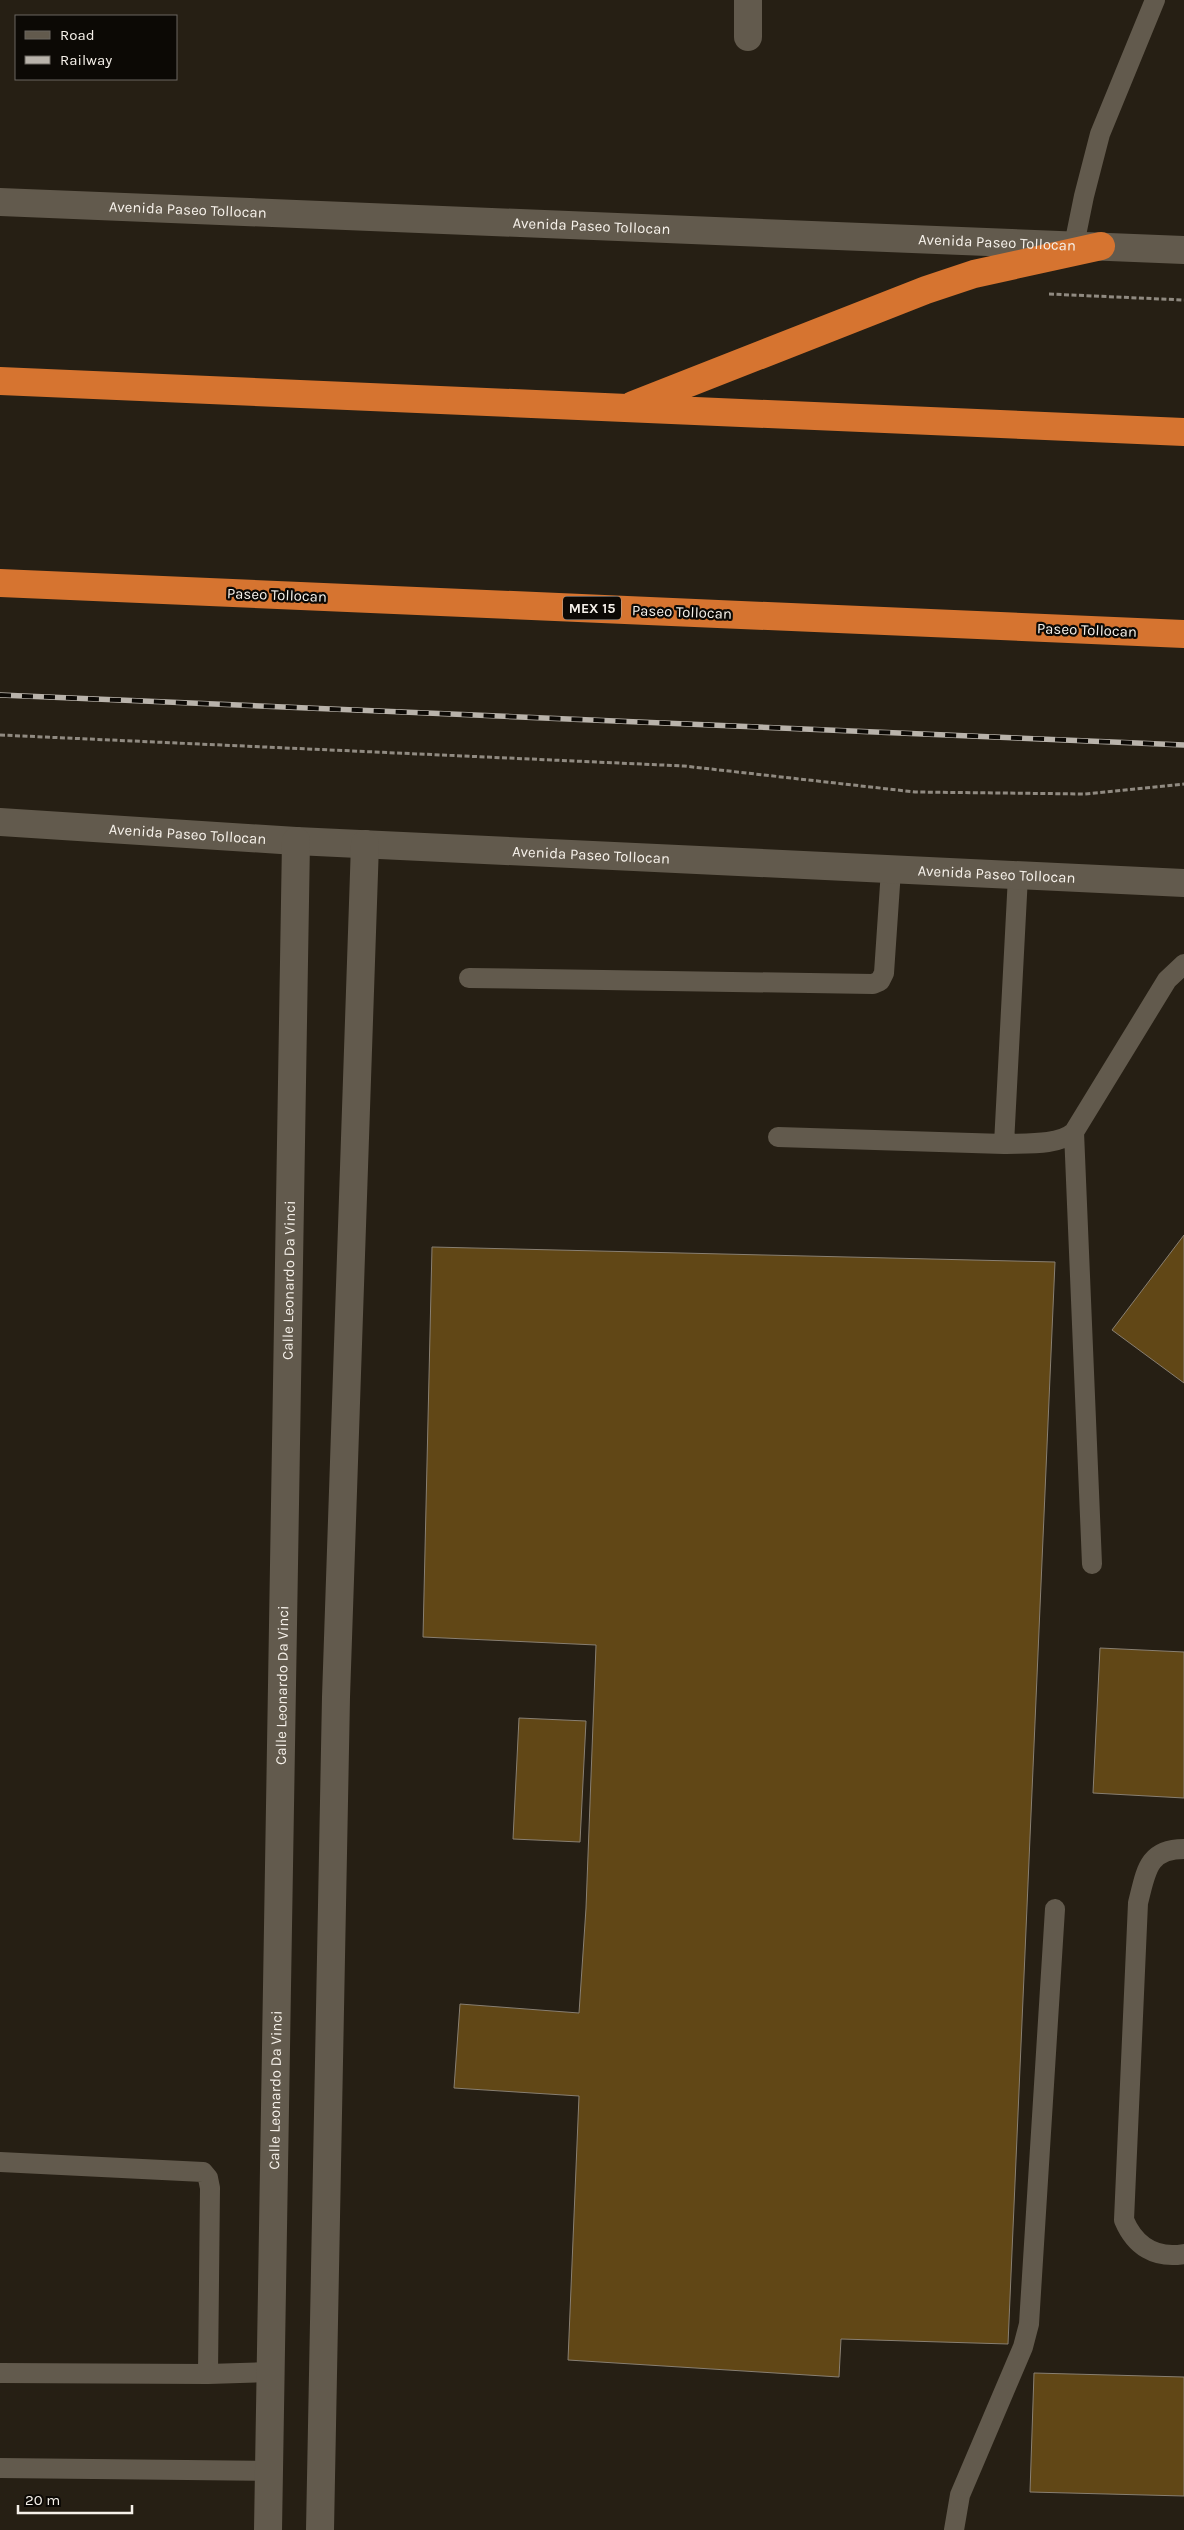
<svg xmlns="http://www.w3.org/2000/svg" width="1184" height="2530" font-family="Karla,sans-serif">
  <rect width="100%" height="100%" fill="#261f14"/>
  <path fill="#614716" stroke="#887f72" d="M1184,1235V1383L1112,1330Z
    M432,1247L1055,1262L1008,2344L841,2339L839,2377L568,2360L579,2096L454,2088L460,2004L579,2013L586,1908L596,1645L423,1637Z
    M1100,1648L1184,1652V1798L1093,1793Z
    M519,1718L586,1721L580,1842L513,1839Z
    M1034,2373L1184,2377V2496L1030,2492Z"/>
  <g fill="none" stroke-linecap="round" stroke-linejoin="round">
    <path stroke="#908a81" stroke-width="3" stroke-dasharray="5 2.5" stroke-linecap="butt" d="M1049,294L1184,300
      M0,735L684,766L915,792L1085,794L1184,784"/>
    <path stroke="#625a4d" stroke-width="20" d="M1074,245L1084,196L1100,134L1155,0
      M469,978L873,984L880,981L884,973L891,870
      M1074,1132L1092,1564
      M778,1137L1004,1144L1018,876
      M1004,1144C1024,1143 1058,1146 1074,1132L1167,980L1184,964
      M1184,1849C1147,1849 1146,1872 1138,1903L1124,2220C1135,2246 1155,2259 1184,2254
      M0,2162L203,2172L208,2178L210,2188L208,2374
      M0,2373L208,2374L272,2372
      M0,2468L270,2471
      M954,2530L960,2495L1023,2347L1029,2324L1055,1909"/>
    <path stroke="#625a4d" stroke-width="28" d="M748,0V37"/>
    <g stroke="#625a4d" stroke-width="28">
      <path id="s1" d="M0,202L1184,250"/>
      <path id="s2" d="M0,822L296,841L1184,883"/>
      <path id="s3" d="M268,2530L296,841"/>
      <path d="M320,2530L336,1697L365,844"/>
    </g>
    <path stroke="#d67430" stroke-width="28" d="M0,381L1184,432
      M633,405L926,290L974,274L1101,246
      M0,583L1184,634"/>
    <defs>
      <path id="rail" d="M0,695L1184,745"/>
    </defs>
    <use href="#rail" stroke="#b9b3ab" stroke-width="5.5"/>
    <use href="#rail" stroke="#0c0905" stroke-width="4" stroke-dasharray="11" stroke-linecap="butt"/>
  </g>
  <g text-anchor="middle" stroke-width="4.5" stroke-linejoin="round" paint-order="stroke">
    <rect fill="#0c0905" stroke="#b0aba5" stroke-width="1" x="563" y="596.5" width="58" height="23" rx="4"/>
    <g font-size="14" font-weight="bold" fill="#f6f1ea">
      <text x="592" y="613">MEX 15</text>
    </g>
    <g font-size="15" fill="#f6f1ea" stroke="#0c0905">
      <text dy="5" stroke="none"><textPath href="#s1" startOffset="188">Avenida Paseo Tollocan</textPath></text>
      <text dy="5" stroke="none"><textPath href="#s1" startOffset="592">Avenida Paseo Tollocan</textPath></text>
      <text dy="5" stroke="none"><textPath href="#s1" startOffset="998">Avenida Paseo Tollocan</textPath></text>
      <text transform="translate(277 595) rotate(2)" y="5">Paseo Tollocan</text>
      <text transform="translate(682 612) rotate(2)" y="5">Paseo Tollocan</text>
      <text transform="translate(1087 630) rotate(2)" y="5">Paseo Tollocan</text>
      <text dy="5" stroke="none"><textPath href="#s2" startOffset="188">Avenida Paseo Tollocan</textPath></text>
      <text dy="5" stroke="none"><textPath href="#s2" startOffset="592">Avenida Paseo Tollocan</textPath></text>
      <text dy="5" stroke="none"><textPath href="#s2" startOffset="998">Avenida Paseo Tollocan</textPath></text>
      <text dy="5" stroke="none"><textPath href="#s3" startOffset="1250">Calle Leonardo Da Vinci</textPath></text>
      <text dy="5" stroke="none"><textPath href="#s3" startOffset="845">Calle Leonardo Da Vinci</textPath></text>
      <text dy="5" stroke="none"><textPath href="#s3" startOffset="440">Calle Leonardo Da Vinci</textPath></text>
    </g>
  </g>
  <rect x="15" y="15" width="162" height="65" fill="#0c0905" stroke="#6a6661"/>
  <rect x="25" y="31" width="25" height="8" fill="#625a4d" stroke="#6a6661"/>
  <text x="60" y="40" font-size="15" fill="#f6f1ea">Road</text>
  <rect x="25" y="56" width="25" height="8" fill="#b9b3ab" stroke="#6a6661"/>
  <text x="60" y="65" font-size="15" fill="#f6f1ea">Railway</text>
  <path d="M18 2505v8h114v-8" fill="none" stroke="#f6f1ea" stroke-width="2.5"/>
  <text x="25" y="2505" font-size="15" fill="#f6f1ea" stroke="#0c0905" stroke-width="4" paint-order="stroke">20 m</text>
</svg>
